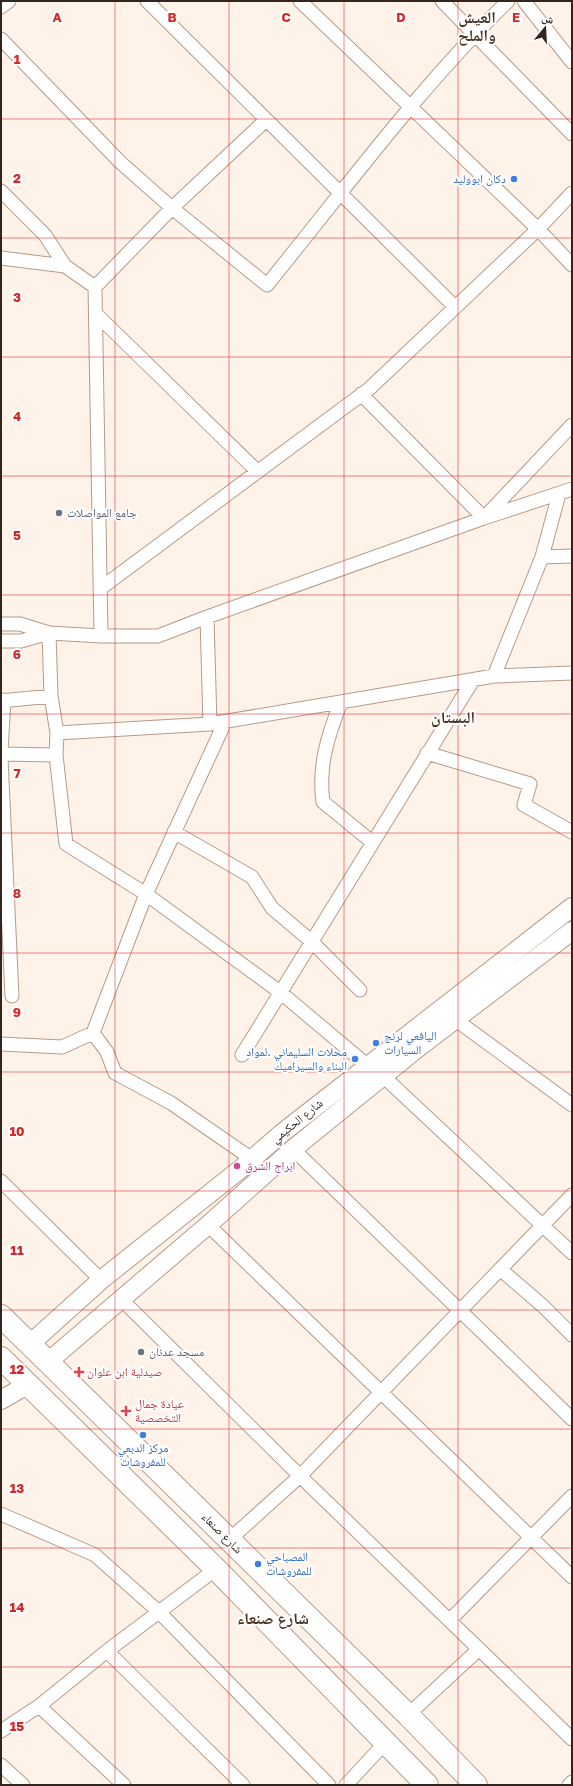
<svg xmlns="http://www.w3.org/2000/svg" width="573" height="1786" font-family="'Golos Text','Noto Naskh Arabic',sans-serif">
  <rect width="100%" height="100%" fill="#fff2e9"/>
  <g fill="none" stroke-linecap="round" stroke-linejoin="round">
    <defs>
      <path id="street" d="M147,1L455,307
        M300,1L538,229L572,265
        M442,1L572,134
        M524,1L572,62
        M1,7L9,1
        M1,39L120,162L172,208L266,120
        M1,191L45,235L65,266
        M1,258L65,266L95,287L101,636
        M95,287L172,208L267,285C345,189 419,88 508,1
        M96,314L258,472
        M361,394L484,518L572,425
        M559,494L542,557L494,676L572,673
        M542,557L572,556
        M101,588L369,389L538,229L572,193
        M207,617L210,724L494,676
        M1,624H20L49,633L101,636H158L207,617L484,518L572,489
        M49,633L51,696L57,733L210,724
        M1,641H21L49,633
        M1,701L51,696
        M341,702C328,735 318,766 323,802L372,842
        M57,733L56,755L66,844L146,894L225,722
        M1,751L4,700
        M427,753L530,784L524,805L572,832
        M1,754L56,755
        M1,758L12,996
        M174,832L252,877L272,908L311,941L360,990
        M456,1020L572,1105
        M93,1033L107,1052L115,1073L171,1103L252,1159
        M1,1044L62,1047L93,1033L146,894L280,992L368,1066
        M242,1055L473,680
        M383,1076L572,1253
        M293,1149L572,1419
        M1,1181L101,1280
        M208,1225L572,1577
        M500,1269L543,1306L572,1335
        M121,1299L300,1476L572,1739
        M1,1514L95,1555L159,1612L329,1785
        M229,1540L300,1476L572,1195
        M450,1620L572,1496
        M107,1651L243,1785
        M39,1706L124,1785
        M408,1715L479,1649
        M1,1731L39,1706L107,1651L216,1569
        M1,1765L23,1785
        M346,1785L385,1743
        M569,1785L572,1782"/>
      <path id="secondary" d="M30,1344L101,1280L243,1167L282,1133L572,907
        M49,1361L208,1225L293,1149L419,1047L572,931
        M1,1400L27,1385"/>
      <path id="highway" d="M1,1316L408,1715L476,1785
        M1,1358L216,1569L427,1785"/>
    </defs>
    <use href="#street" stroke="#b89a86" stroke-width="15"/>
    <use href="#secondary" stroke="#b89a86" stroke-width="20"/>
    <use href="#highway" stroke="#b89a86" stroke-width="24"/>
    <use href="#street" stroke="#fff" stroke-width="13"/>
    <use href="#secondary" stroke="#fff" stroke-width="18"/>
    <use href="#highway" stroke="#fff" stroke-width="22"/>
  </g>
  <path fill="none" stroke="#d62828" stroke-width="1" stroke-opacity="0.55" d="M115,1V1785M229,1V1785M344,1V1785M458,1V1785M1,119H572M1,238H572M1,357H572M1,476H572M1,595H572M1,714H572M1,833H572M1,953H572M1,1072H572M1,1191H572M1,1310H572M1,1429H572M1,1548H572M1,1667H572"/>
  <g fill="#3f7fe0" stroke="#fff" stroke-width="1.5">
    <circle cx="514" cy="179" r="4"/>
    <circle cx="376" cy="1043" r="4"/>
    <circle cx="355" cy="1059" r="4"/>
    <circle cx="143" cy="1435" r="4"/>
    <circle cx="258" cy="1564" r="4"/>
  </g>
  <g fill="#6b7280" stroke="#fff" stroke-width="1.5">
    <circle cx="59" cy="513" r="4"/>
    <circle cx="141" cy="1352" r="4"/>
  </g>
  <circle fill="#d1479c" stroke="#fff" stroke-width="1.5" cx="237" cy="1166" r="4"/>
  <g fill="#e0444e" stroke="#fff" stroke-width="1.5">
    <path d="M77 1366h4v4h4v4h-4v4h-4v-4h-4v-4h4z"/>
    <path d="M124 1405h4v4h4v4h-4v4h-4v-4h-4v-4h4z"/>
  </g>
  <g text-anchor="middle" stroke-width="4" stroke-linejoin="round" paint-order="stroke">
    <g font-size="12" fill="#366cbe" stroke="#fff" text-anchor="end">
      <text x="506" y="183">دكان ابووليد</text>
      <text x="384" y="1040" text-anchor="start">اليافعي لرنج<tspan x="384" dy="14">السيارات</tspan></text>
      <text x="347" y="1056">محلات السليماني .لمواد<tspan x="347" dy="14">البناء والسيراميك</tspan></text>
      <text x="143" y="1452" text-anchor="middle">مركز الدبعي<tspan x="143" dy="14">للمفروشات</tspan></text>
      <text x="266" y="1561" text-anchor="start">المصباحي<tspan x="266" dy="14">للمفروشات</tspan></text>
    </g>
    <g font-size="12" fill="#5b616d" stroke="#fff" text-anchor="start">
      <text x="67" y="517">جامع المواصلات</text>
      <text x="149" y="1356">مسجد عدنان</text>
    </g>
    <g font-size="12" fill="#31251d" stroke="#fff">
      <text transform="translate(297 1121) rotate(-39)" y="4">شارع الحكيمي</text>
      <text transform="translate(222 1533) rotate(45)" y="4">شارع صنعاء</text>
    </g>
    <g font-size="12" fill="#b23c85" stroke="#fff" text-anchor="start">
      <text x="245" y="1170">ابراج الشرق</text>
    </g>
    <g font-size="12" fill="#be3a42" stroke="#fff" text-anchor="start">
      <text x="87" y="1376">صيدلية ابن علوان</text>
      <text x="135" y="1408">عيادة جمال<tspan x="135" dy="14">التخصصية</tspan></text>
    </g>
    <g font-size="16" font-weight="bold" fill="#4c3422" stroke="#fff">
      <text x="477" y="23">العيش<tspan x="477" dy="18">والملح</tspan></text>
      <text x="453" y="723">البستان</text>
      <text x="273" y="1624">شارع صنعاء</text>
    </g>
  </g>
  <g font-size="13" text-anchor="middle" font-weight="bold" fill="#d62828" stroke="#fff" stroke-width="4" stroke-linejoin="round" paint-order="stroke">
    <text x="57" y="22">A</text>
    <text x="172" y="22">B</text>
    <text x="286" y="22">C</text>
    <text x="401" y="22">D</text>
    <text x="516" y="22">E</text>
    <text x="17" y="64">1</text>
    <text x="17" y="183">2</text>
    <text x="17" y="302">3</text>
    <text x="17" y="421">4</text>
    <text x="17" y="540">5</text>
    <text x="17" y="659">6</text>
    <text x="17" y="778">7</text>
    <text x="17" y="898">8</text>
    <text x="17" y="1017">9</text>
    <text x="17" y="1136">10</text>
    <text x="17" y="1255">11</text>
    <text x="17" y="1374">12</text>
    <text x="17" y="1493">13</text>
    <text x="17" y="1612">14</text>
    <text x="17" y="1731">15</text>
  </g>
  <rect width="573" height="1786" fill="none" stroke="#31251d" stroke-width="4"/>
  <g transform="translate(545 28) rotate(18)" stroke="#ffffff" stroke-width="3" paint-order="stroke">
  <path d="M0-3L7 15L0 10L-7 15Z" fill="#31251d"/>
  <text y="-6" font-size="11" font-weight="bold" text-anchor="middle" fill="#31251d">ش</text>
  </g>
</svg>
